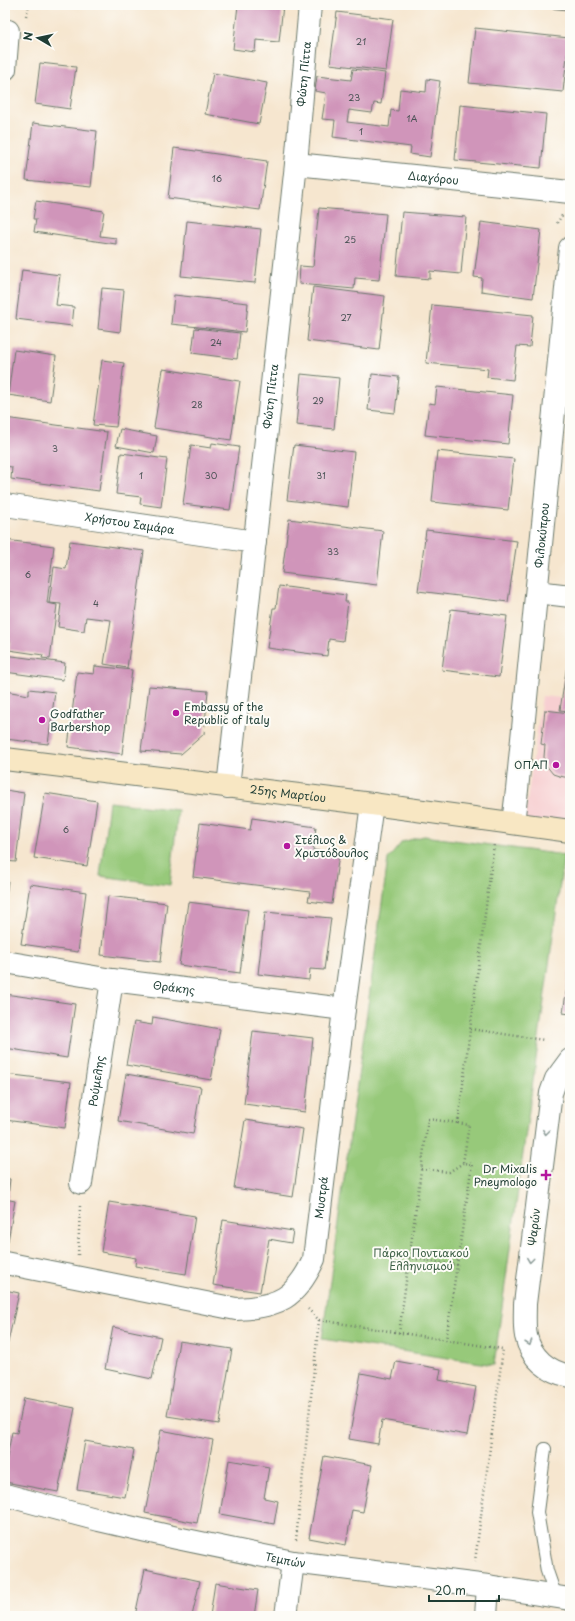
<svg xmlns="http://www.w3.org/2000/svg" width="575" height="1621" font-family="'Playpen Sans',sans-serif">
  <rect width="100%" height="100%" fill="#fdfcf7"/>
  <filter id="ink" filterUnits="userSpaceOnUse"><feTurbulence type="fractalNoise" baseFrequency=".025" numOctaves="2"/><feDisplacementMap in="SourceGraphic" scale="8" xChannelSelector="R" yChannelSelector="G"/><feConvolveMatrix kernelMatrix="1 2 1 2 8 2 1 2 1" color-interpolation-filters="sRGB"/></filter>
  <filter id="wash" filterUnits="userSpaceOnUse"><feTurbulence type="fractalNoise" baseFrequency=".012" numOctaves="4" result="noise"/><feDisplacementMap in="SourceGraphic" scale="16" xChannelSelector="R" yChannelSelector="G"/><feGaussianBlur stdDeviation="0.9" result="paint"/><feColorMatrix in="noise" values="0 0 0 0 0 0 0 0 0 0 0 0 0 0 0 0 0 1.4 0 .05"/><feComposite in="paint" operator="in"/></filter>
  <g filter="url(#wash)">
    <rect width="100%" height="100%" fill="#f6e6cf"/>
    <path fill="#f7cfd1" d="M542,696L570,699V839L523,830Z"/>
    <path fill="#97c97a" stroke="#5b8357" d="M109,802L178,810L170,885L100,876Z
      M424,836L564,855L494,1365L322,1339L388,859L402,842Z"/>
    <g id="blocks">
      <path fill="#d095ba" d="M238,5H283L279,42L256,40L255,52L233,49Z
        M522,5H567V10Z
        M337,12L393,19L386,71L330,64Z
        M475,28L569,38L563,92L469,83Z
        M40,63L76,67L70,109L35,104Z
        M353,69L385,73L381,104L374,103L372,113L349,110L347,122L389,127L391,110L398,111L400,89L426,92L427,79L440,81L430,157L410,154L411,147L333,137L335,120L322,119L326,93L315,91L317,76L351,80Z
        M213,73L267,83L259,124L205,114Z
        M460,105L546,114L541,168L455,160Z
        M33,123L97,131L91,187L26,180Z
        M174,148L267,161L260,210L168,198Z
        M36,201L104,211L100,236L116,238V244L34,232L36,219H33Z
        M319,208L386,214L379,280L355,278L354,289L299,284L300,266L313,267Z
        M402,212L466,217L461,274L430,271V279L396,276Z
        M187,221L261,229L255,283L181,276Z
        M481,222L541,230L533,298L481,291L482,278L474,277Z
        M22,270L60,275L56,305L74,307L72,326L16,319Z
        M313,287L385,296L379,350L307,341Z
        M102,288L124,290L120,332L98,329Z
        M174,295L248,303L245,332L171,324Z
        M432,305L533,315L530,347L517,346L513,380L487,377L488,369L426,363Z
        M195,328L240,333L237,359L192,353Z
        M14,350L56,356L50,401L8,395Z
        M102,360L124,363L116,427L93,425Z
        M163,369L240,381L231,440L154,428Z
        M301,374L339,378L334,429L296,425Z
        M372,374L399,377L395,413L368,410Z
        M437,387L513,395L508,444L425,435L429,403L435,404Z
        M5,418L107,432L99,491L11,479L12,467L5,466Z
        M120,429L157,436L154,453L116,446Z
        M212,443L239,447L230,510L183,504L191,445L211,448Z
        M294,445L354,452L348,507L287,500Z
        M437,451L514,459L508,510L432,502Z
        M121,453L167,459L161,507L140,504L141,497L116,494Z
        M289,519L383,531L377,585L282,573Z
        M426,530L517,541L508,602L418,591Z
        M5,540L54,546L47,603L57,605L50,659L42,658L43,655L9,650L10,640L5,639Z
        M70,541L144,551L127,668L104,664L111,620L86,617L84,631L58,627L61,604L49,603L54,567L66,569Z
        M279,586L346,595L345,602H348L343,641L329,639L327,656L267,648L273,608H276Z
        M451,609L507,616L499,677L442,670L448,623H449Z
        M569,652H570V711L560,710Z
        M5,655L65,663L63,680L5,672Z
        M95,666L132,670L122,754L68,747L77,672L94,674Z
        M149,686L208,691L204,734L181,754L141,751Z
        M29,689L55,692L48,744L5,739V691L29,695Z
        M545,710L570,713V778L559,776L553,774L545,764L544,757L545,745L541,744Z
        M5,790L24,793L16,862L5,861Z
        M45,793L97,801L87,866L34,858Z
        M252,818L316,827L313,850L339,854L332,904L308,901L310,892L193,877L200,823L250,830Z
        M5,880L8,881L6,897H5Z
        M30,884L86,892L78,952L21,944Z
        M108,896L167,903L160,962L101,955Z
        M188,902L248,910L240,973L179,965Z
        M265,912L331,918L324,970L310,969L309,980L258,974Z
        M569,973H570V1014L563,1013Z
        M5,994L75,1004L67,1058L5,1048Z
        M153,1017L220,1029L211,1080L126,1065L134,1022L152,1025Z
        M253,1031L313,1038L305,1112L244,1104Z
        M5,1074L71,1082L65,1128L5,1120Z
        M126,1074L201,1087L193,1134L118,1121Z
        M245,1120L303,1129L293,1197L234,1188Z
        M5,1178L10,1179L8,1197H5Z
        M5,1199L15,1201L8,1241H5Z
        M109,1202L195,1216L186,1274L135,1266L136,1258L101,1252Z
        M223,1220L293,1231L291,1243L269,1239L260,1292L213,1285Z
        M5,1290L19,1293L6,1351H5Z
        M113,1327L161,1337L152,1379L105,1369Z
        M179,1341L232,1349L219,1424L167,1416Z
        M396,1361L441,1369L439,1380L476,1387L467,1435L382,1420L378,1444L349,1439L361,1373L392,1379Z
        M24,1398L75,1408L58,1492L5,1482V1467L12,1432L17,1433Z
        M161,1430L213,1440L197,1523L145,1513Z
        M85,1441L134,1450L125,1497L77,1489Z
        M324,1456L372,1465L363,1512L352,1510L346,1545L309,1538Z
        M229,1460L269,1467L264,1498L278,1501L274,1524L220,1514Z
        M145,1569L200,1581L192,1616H135Z
        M215,1583L258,1590L254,1616H210Z"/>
    </g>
  </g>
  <g filter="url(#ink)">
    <use href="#blocks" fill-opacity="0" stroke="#6a786a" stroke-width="1"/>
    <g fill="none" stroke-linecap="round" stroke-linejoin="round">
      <defs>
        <path id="lane" d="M545,1449L537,1512L547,1571L556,1597"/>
        <g id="street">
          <path d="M5,69L8,31"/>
          <path id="s1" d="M296,164L570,192"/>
          <path id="s2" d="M5,505L255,542"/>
          <path d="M537,592L570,596"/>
          <path id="s3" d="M228,787L296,164L310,5"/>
          <path id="s4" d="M513,823L517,790L570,248"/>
          <path id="s5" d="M5,962L112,980L344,1009"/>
          <path d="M570,1060L556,1079L551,1093L525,1304C525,1314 524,1326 526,1336C531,1358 548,1372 570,1376"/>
          <path id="s6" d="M81,1183L112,980"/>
          <path id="s7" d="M5,1263L236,1309C279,1307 296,1298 314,1259L344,1009L372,804"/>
          <path id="s8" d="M5,1495L99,1520L177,1538L293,1562L488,1586L570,1599"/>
          <path d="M286,1616L293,1562"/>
          <path d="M486,1616L488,1586"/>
        </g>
        <g id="secondary">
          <path id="s9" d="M5,759L372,804L570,831"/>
        </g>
      </defs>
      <use href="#lane" stroke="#6a786a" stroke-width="14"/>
      <use href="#street" stroke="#6a786a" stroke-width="24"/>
      <use href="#secondary" stroke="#6a786a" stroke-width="24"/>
      <path stroke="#6a786a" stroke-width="2.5" stroke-dasharray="1 3" stroke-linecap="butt" d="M26,16L29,5
        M557,223L563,214
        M470,1029L544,1040
        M421,1169L449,1172L463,1163
        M78,1255L80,1206
        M409,1258L457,1265L446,1340
        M457,1265L472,1164L463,1163L469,1125L458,1123L494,844
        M319,1320L503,1349L475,1561
        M399,1333L428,1119L458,1123
        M296,1540L319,1320L308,1309"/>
      <use href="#lane" stroke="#fff" stroke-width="12"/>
      <use href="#street" stroke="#fff" stroke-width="22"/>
      <use href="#secondary" stroke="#f8e7c3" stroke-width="22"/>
    </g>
    <defs><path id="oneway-chevron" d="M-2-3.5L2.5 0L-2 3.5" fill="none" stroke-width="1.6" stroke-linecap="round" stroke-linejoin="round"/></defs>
    <g stroke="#8f9e9a">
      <use href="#oneway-chevron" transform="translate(546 1132) rotate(97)"/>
      <use href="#oneway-chevron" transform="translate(530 1260) rotate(97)"/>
      <use href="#oneway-chevron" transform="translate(529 1343) rotate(71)"/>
    </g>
  </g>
  <g fill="#b5179e" stroke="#fdfcf7" stroke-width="1.5">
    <circle cx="176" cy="713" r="4"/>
    <circle cx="42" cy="720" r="4"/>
    <circle cx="556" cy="765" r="4"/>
    <circle cx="287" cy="846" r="4"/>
    <path d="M544 1169h4v4h4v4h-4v4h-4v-4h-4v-4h4z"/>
  </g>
  <g text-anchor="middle" stroke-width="4" stroke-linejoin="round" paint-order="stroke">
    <g font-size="9" fill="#4b5356">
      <text x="361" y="45">21</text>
      <text x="354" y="101">23</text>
      <text x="412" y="122">1Α</text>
      <text x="361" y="135">1</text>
      <text x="217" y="182">16</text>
      <text x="350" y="243">25</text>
      <text x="346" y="321">27</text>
      <text x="216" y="346">24</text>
      <text x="318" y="404">29</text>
      <text x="197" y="408">28</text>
      <text x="55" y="452">3</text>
      <text x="141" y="479">1</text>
      <text x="211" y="479">30</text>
      <text x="321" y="479">31</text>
      <text x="333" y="555">33</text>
      <text x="28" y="578">6</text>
      <text x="96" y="607">4</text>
      <text x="66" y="833">6</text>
    </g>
    <g font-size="11" fill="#1f3d34" stroke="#fdfcf7">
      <text dy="4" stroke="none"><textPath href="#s3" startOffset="717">Φώτη Πίττα</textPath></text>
      <text dy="4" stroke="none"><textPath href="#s1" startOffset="138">Διαγόρου</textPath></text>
      <text dy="4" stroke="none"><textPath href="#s3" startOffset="393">Φώτη Πίττα</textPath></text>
      <text dy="4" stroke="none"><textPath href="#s2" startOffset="126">Χρήστου Σαμάρα</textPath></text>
      <text dy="4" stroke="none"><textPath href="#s4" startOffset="289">Φιλοκύπρου</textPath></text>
      <text dy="4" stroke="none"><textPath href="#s9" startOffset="285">25ης Μαρτίου</textPath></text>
      <text dy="4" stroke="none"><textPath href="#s5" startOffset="171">Θράκης</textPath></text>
      <text dy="4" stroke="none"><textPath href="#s6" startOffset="103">Ρούμελης</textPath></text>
      <text dy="4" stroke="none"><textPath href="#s7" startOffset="397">Μυστρά</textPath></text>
      <text transform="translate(534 1227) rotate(-83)" y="4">Ψαρών</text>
      <text dy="4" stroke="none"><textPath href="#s8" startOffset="288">Τεμπών</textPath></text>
    </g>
    <g font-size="11" fill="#1f3d34" stroke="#fdfcf7" text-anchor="start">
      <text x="184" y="711">Embassy of the<tspan x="184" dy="13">Republic of Italy</tspan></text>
      <text x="50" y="718">Godfather<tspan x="50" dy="13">Barbershop</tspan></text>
      <text x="548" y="769" text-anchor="end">ΟΠΑΠ</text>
      <text x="295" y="844">Στέλιος &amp;<tspan x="295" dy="13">Χριστόδουλος</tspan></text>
      <text x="537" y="1173" text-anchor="end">Dr Mixalis<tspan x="537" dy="13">Pneymologo</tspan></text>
    </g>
    <g font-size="11" fill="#3d6046" stroke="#fdfcf7">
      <text x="421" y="1257">Πάρκο Ποντιακού<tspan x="421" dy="13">Ελληνισμού</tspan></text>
    </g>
  </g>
  <rect width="575" height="1621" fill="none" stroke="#fdfcf7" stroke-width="20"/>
  <g transform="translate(38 38) rotate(279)" stroke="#fdfcf7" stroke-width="3" paint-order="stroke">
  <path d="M0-3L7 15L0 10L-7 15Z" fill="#1f3d34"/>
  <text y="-6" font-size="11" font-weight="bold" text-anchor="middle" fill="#1f3d34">N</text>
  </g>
  <path d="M429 1595v6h70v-6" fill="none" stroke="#1f3d34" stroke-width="2"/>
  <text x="435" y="1595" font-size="12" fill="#1f3d34" stroke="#fdfcf7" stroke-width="3" paint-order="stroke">20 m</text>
</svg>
